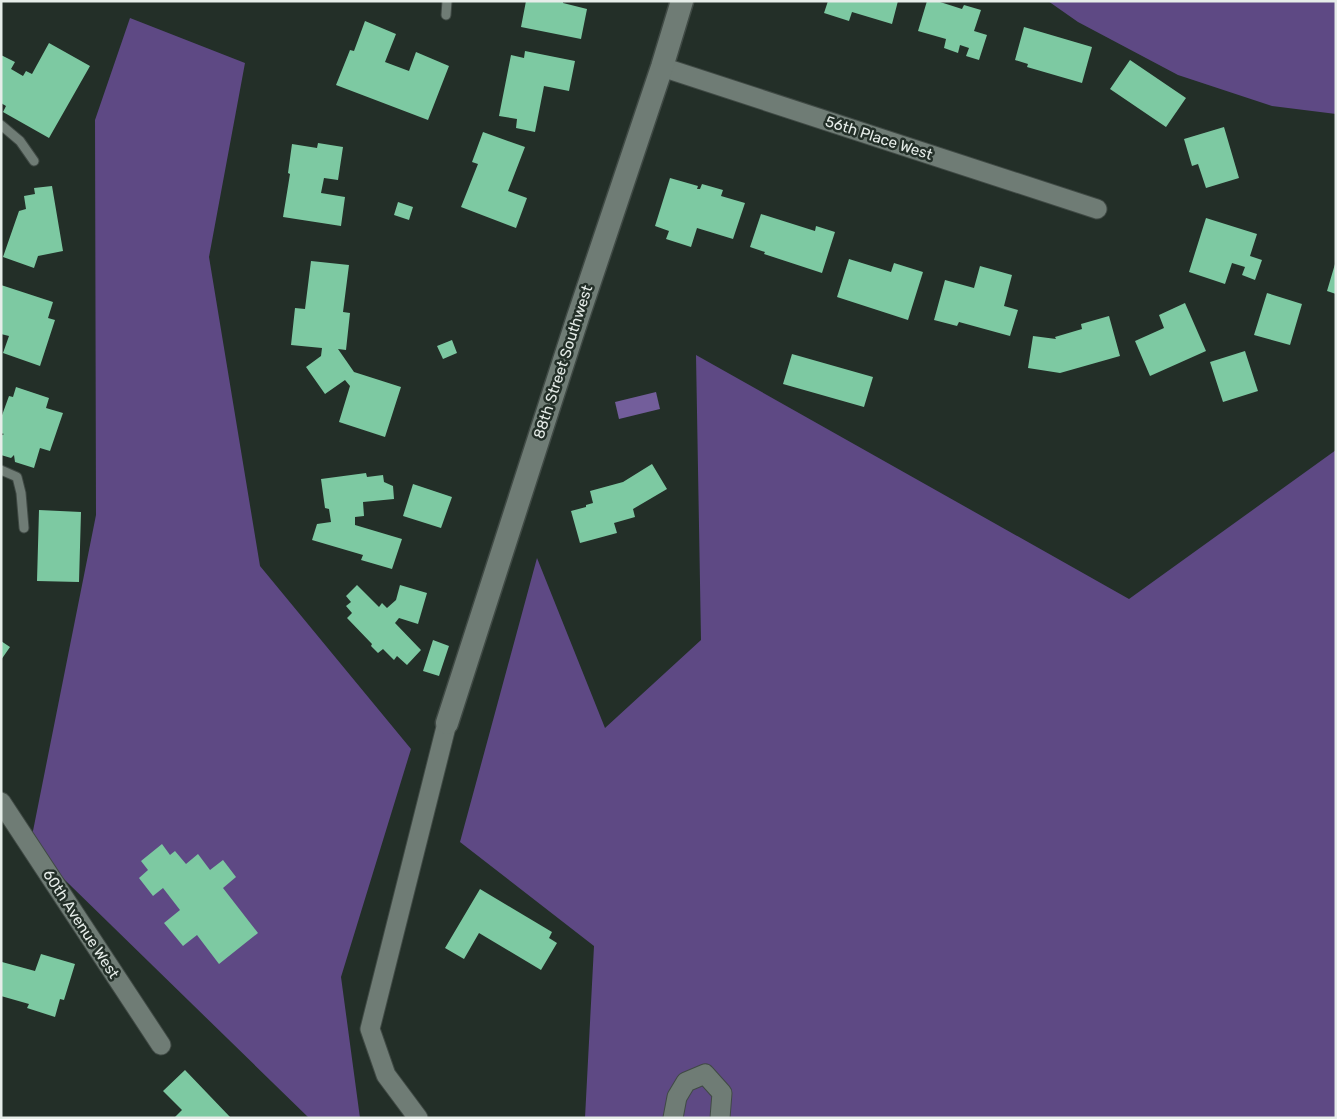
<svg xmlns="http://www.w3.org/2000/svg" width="1337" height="1119" font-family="Rubik,sans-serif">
  <rect width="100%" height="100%" fill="#232f28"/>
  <path fill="#5e4984" d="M1048,1H1336V114L1272,106L1178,75L1078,22Z
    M130,18L245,63L209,257L260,566L411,749L341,977L360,1118H309L30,846L96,515L95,120Z
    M696,355L1129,599L1336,450V1118H585L594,946L460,842L537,558L605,728L701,640Z"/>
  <path fill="#735e9b" d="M656,392L660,409L619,419L615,402Z"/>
  <path fill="#7dc9a2" d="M526,1H563V3L587,9L581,39L521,27Z
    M828,1H898L892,24L852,12L849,21L824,13Z
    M927,1H937L962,9L964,5L981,10L974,31L987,35L979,60L966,56L969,48L960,45L958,53L944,48L946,39L918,31Z
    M365,21L396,34L385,62L409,71L416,52L449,66L428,120L336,85L350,50L354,51Z
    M1024,27L1092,47L1082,83L1027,67L1028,64L1015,60Z
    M49,43L90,66L49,138L3,112L6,106L1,103V55L15,62L11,69L23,76L26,71L32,74Z
    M525,51L575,61L569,91L544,86L535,132L516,128L517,119L499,116L511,55L524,58Z
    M1130,60L1186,98L1166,127L1110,89Z
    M1224,127L1239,178L1206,188L1198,164L1192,166L1184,139Z
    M483,132L525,147L508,191L527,198L516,228L461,207L478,164L472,162Z
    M318,143L343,147L338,180L324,178L321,193L345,197L341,226L283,217L290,174L288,173L292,144L317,148Z
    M670,178L698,186L697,189H700L702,184L723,190L721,196L745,203L733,239L697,228L691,247L666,239L669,231L655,226Z
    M52,186L63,251L38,256L34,268L3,257L19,211L26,209L24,196L35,194L34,188Z
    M398,202L413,207L409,220L394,215Z
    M761,214L815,231L816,226L835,232L822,273L764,254L765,252L750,247Z
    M1206,218L1257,234L1250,256L1262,260L1255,280L1242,275L1245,267L1232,263L1225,284L1189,272Z
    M849,259L891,272L894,263L923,272L908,320L837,297Z
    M311,261L349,265L343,312L350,313L346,350L338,349L354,372L401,387L385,437L339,422L350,386L345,380L325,394L306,367L321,356L322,348L291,345L295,308L305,309Z
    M1335,264H1336V294L1327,291Z
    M980,266L1012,275L1004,306L1018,310L1010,336L959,322L957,326L934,320L945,280L974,288Z
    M1,285L53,302L48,318L55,320L40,366L3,353L9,336L1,334Z
    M1267,293L1302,304L1290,345L1254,335Z
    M1185,303L1206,351L1150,376L1135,341L1164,328L1159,315Z
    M1109,316L1120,356L1060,373L1028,368L1033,336L1056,339L1055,337L1082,329L1081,324Z
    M452,340L457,353L443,359L437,346Z
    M1245,351L1258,391L1223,402L1210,362Z
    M792,354L873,377L864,407L783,384Z
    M16,387L49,398L46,408L63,413L50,451L40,448L34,468L15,462L14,455L11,458L1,455V436L4,434L1,433V418L9,396L13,397Z
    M652,464L667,489L633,509L635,517L614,523L617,533L580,543L571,511L586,507V505L593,503L590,491L623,482Z
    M366,473L367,477L383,475L384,482L393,486L394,499L363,502L364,516L355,517V525L402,539L392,569L361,560L363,555L312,540L317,524L331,522L329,509L325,508L321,479Z
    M413,484L452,497L441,528L403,516Z
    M39,510L81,512L79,582L37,581Z
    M357,585L379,607L382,603L387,608L396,600L400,585L427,593L418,624L399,618L395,623L421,650L407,665L397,656L394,660L383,649L378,653L371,646L372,644L347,618L352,613L346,606L351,602L346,596Z
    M433,640L449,646L439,676L423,671Z
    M1,641L10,647L1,660Z
    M162,844L170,855L175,851L186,864L198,854L210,870L223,860L236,877L223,888L258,933L219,964L197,935L183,946L164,923L180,910L163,888L153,896L139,878L148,870L141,861Z
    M480,889L552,932L549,938L557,943L541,970L479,933L464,959L445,948Z
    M41,954L75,964L64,1000L60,999L55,1017L27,1008L29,1004L1,996L2,962L35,971Z
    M185,1070L231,1118H174L182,1110L163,1091Z"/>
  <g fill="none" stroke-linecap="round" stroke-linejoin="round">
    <defs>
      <path id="service" d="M446,15L447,1
        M1,125L20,141L34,161
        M1,470L17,477L21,493L24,528"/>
      <path id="minor" d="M662,67L1097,209
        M1,802L161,1045
        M418,1118L386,1075L370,1029L447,723
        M673,1118L677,1097L686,1082L705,1074L722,1093L720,1118"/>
      <path id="tertiary" d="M447,723L578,317L662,67L682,1"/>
    </defs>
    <use href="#service" stroke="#404a45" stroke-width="11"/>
    <use href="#minor" stroke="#404a45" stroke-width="21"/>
    <use href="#tertiary" stroke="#404a45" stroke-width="25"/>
    <use href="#service" stroke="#6f7c75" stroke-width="9"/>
    <use href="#minor" stroke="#6f7c75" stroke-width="19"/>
    <use href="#tertiary" stroke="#6f7c75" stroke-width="22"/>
  </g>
  <g text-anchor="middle" stroke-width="5" stroke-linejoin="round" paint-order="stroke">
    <g font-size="15" fill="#e6ede9" stroke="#232f28">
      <text transform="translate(879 138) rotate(18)" y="5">56th Place West</text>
      <text transform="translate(563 362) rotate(-72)" y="5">88th Street Southwest</text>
      <text transform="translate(81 924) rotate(57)" y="5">60th Avenue West</text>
    </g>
  </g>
  <rect width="1337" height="1119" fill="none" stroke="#e6ede9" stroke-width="5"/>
</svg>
